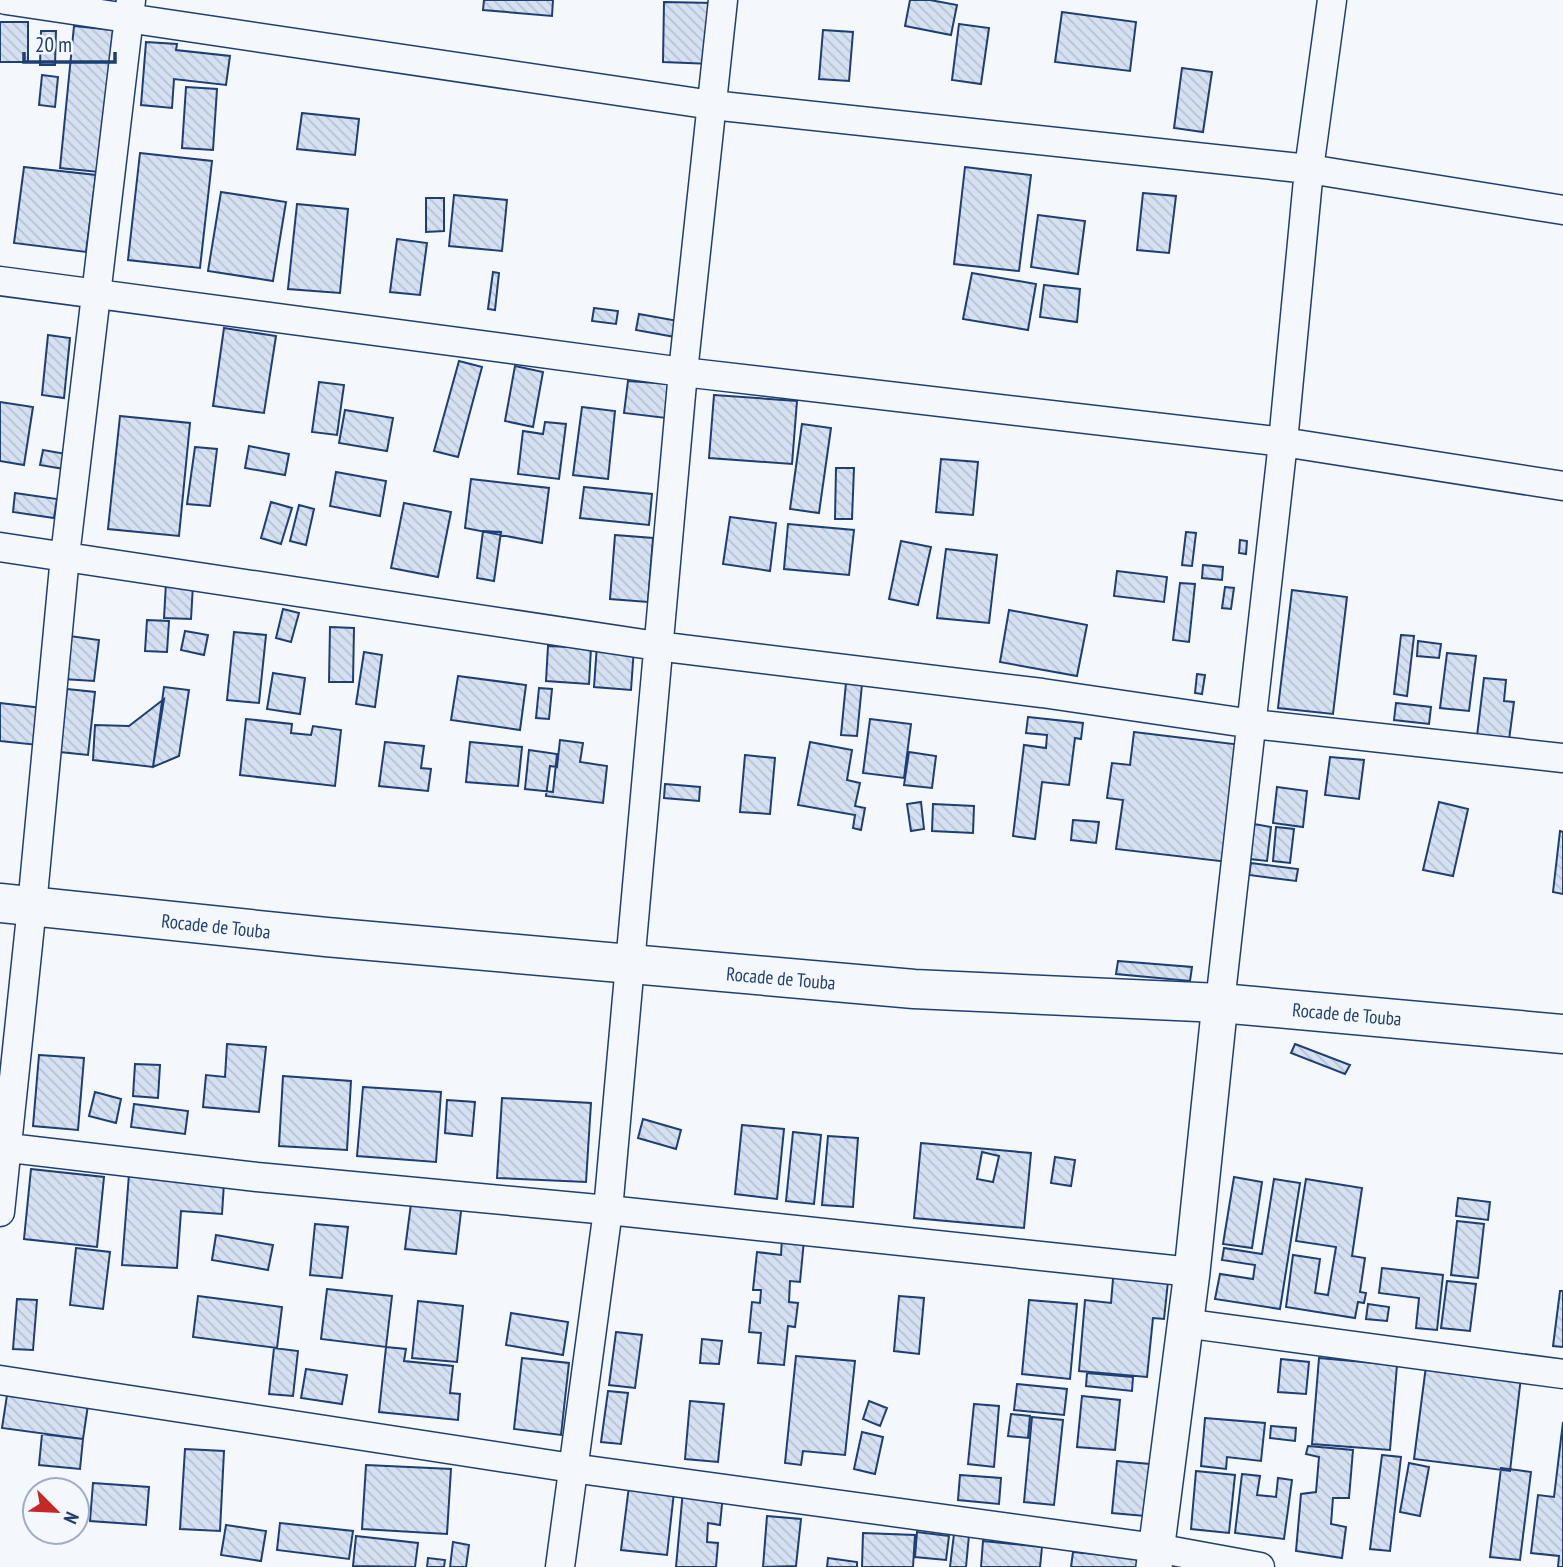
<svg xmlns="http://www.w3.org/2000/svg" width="1563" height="1567" font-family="'PT Sans Narrow',sans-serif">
  <defs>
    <pattern id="building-back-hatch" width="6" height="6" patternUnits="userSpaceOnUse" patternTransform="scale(1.75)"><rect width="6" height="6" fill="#d5e0f0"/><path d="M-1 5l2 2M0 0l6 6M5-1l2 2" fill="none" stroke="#b6c1d1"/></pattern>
  </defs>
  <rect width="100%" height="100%" fill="#f4f7fb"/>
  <path fill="url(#building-back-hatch)" stroke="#1d3f73" stroke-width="2" fill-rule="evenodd" d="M484,0H553L552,16L483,10Z
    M910,0H930L957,5L951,35L905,26Z
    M664,2L714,3L712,64L663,62Z
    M1062,12L1136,22L1130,71L1055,62Z
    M0,22H28V62H0Z
    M959,24L989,28L981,84L952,80Z
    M74,26L113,30L99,172L60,168Z
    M823,30L853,32L849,81L819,79Z
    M41,31H56L55,65H40Z
    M146,42L177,44L176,50L230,56L226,85L174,79L172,108L141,105Z
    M1182,68L1212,72L1203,132L1174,128Z
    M42,75L58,77L55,107L39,105Z
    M186,87L217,89L213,150L182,148Z
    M302,113L359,119L355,155L297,149Z
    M140,153L212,161L200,268L128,260Z
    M24,167L96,175L86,252L14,243Z
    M965,167L1031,175L1019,271L954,264Z
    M221,192L286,202L273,281L208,271Z
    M1143,193L1176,196L1169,253L1137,250Z
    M454,195L507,200L502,251L449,246Z
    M426,198H444V231L426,232Z
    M297,204L348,209L340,293L288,289Z
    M1038,215L1085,221L1078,274L1031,267Z
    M397,239L427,243L420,295L390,292Z
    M493,272L499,273L495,310L488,309Z
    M972,273L1036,284L1028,330L963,319Z
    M1044,285L1080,289L1077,322L1040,317Z
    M594,308L618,311L616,324L592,321Z
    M639,314L678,321L675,337L636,330Z
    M224,328L276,336L264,413L213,406Z
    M48,335L70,338L64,398L42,395Z
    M459,361L482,367L458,457L434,451Z
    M515,366L543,372L533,427L505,421Z
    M628,381L670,384L666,418L624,413Z
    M319,382L344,385L337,435L312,432Z
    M714,395L797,401L792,464L709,458Z
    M0,402L33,407L24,465L0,461Z
    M582,407L615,411L608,479L573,475Z
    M345,410L393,418L387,451L339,443Z
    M120,416L190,423L179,536L108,529Z
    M545,422L566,424L559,479L518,474L523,431L543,434Z
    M802,424L831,428L819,513L790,509Z
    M249,446L289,454L285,475L245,468Z
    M195,447L217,449L210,506L187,504Z
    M43,450L66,454L64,469L40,465Z
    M941,459L978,462L973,515L936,512Z
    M836,468H854L852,519H835Z
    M336,472L386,481L380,516L330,506Z
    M471,479L549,488L542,543L465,528Z
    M584,487L652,494L649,525L580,518Z
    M15,493L57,499L54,518L13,512Z
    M271,502L292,508L281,544L261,538Z
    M404,503L451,512L438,577L391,568Z
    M299,505L314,509L306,545L290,541Z
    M730,517L776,523L770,571L723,564Z
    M788,524L854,530L849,575L784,569Z
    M483,531L501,532L494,581L477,578Z
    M1186,532L1196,533L1192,566L1182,565Z
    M615,535L653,538L648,602L610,599Z
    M1240,540L1247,541L1246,554L1239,553Z
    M901,541L931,547L918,605L889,599Z
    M946,549L997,555L989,623L937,618Z
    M1203,565L1223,567L1222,580L1202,578Z
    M1117,571L1167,577L1164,602L1114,596Z
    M166,583L193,585L191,619L164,618Z
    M1180,583L1195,584L1189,642L1173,640Z
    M1225,587L1234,588L1231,609L1222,608Z
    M1292,590L1347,597L1333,714L1278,708Z
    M283,609L299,613L291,642L276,638Z
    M1009,610L1087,625L1077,676L1000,662Z
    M147,620L169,621L167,652L145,651Z
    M330,627L354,628L353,682H329Z
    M185,631L208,635L204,655L181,650Z
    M234,632L266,635L259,703L227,700Z
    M62,635L99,640L94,681L63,679Z
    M1401,635L1414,636L1407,696L1394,694Z
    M1418,641L1441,644L1439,658L1417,656Z
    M597,645L634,648L631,690L594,687Z
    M548,646L591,648L589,684L546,681Z
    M364,652L382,655L375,707L356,704Z
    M1447,653L1476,656L1469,711L1440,708Z
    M273,673L305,678L300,714L267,709Z
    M1197,674L1205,675L1202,694L1195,693Z
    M458,676L526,685L520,730L451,720Z
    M1484,678L1506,680L1504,701L1514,702L1509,740L1477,736Z
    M846,683L862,684L857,736L841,735Z
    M164,687L189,690L179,756L153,767Z
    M539,688L552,689L549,719L536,718Z
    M67,689L95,692L88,755L60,752Z
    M164,699L153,767L93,760L95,725L129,726Z
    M0,703L42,708L38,745L0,741Z
    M1396,703L1431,707L1429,724L1394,720Z
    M1028,717L1083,723L1081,739L1075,738L1069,785L1042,782L1035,839L1013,836L1024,745L1046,748L1047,735L1026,733Z
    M246,719L292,724L291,733L311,735L313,726L341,730L335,786L240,775Z
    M870,719L911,724L904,778L863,773Z
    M1134,732L1242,745L1228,862L1116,849L1123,800L1107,798L1112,763L1130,765Z
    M560,740L583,743L580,762L607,766L603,803L546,796L550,766L557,767Z
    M385,742L424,746L421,768L431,769L428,791L379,786Z
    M470,742L522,747L518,786L466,782Z
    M810,742L852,750L847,780L860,783L855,806L865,808L861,830L853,828L855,815L798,805Z
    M529,750L557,754L553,792L525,789Z
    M909,752L936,756L932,788L904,785Z
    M745,755L775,758L770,814L740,812Z
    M1330,757L1364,760L1359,799L1325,795Z
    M665,784L700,787L699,801L664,798Z
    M1277,787L1307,791L1303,827L1273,823Z
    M921,802L924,829L911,831L907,804Z
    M1439,802L1468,809L1453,876L1423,870Z
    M933,804L974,806L973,833L932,831Z
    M1073,820L1099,822L1096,843L1071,840Z
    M1254,824L1271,827L1267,861L1250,859Z
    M1276,827L1294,829L1290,863L1273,861Z
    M1560,831L1563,832V894L1553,892Z
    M1251,863L1298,869L1296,881L1249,875Z
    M1118,961L1192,967L1190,981L1116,974Z
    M227,1044L266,1047L259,1112L203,1107L206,1075L225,1077Z
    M1295,1044L1350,1065L1345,1074L1291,1053Z
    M39,1055L84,1058L78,1130L33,1126Z
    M135,1064L160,1065L158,1098L133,1096Z
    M283,1076L351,1081L347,1150L279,1146Z
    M363,1087L441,1092L436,1162L357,1156Z
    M95,1092L121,1099L116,1123L89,1116Z
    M502,1098L591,1103L586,1182L497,1178Z
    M447,1100L475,1102L472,1136L445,1133Z
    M134,1104L188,1111L185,1134L131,1127Z
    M643,1119L681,1130L676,1149L638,1138Z
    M742,1125L784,1129L777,1199L735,1194Z
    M793,1132L821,1135L814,1204L786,1201Z
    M828,1136L858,1138L853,1207L822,1205Z
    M921,1143L1031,1153L1024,1228L914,1218ZM982,1152L999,1156L993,1182L977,1179Z
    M1055,1157L1075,1160L1071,1186L1051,1183Z
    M31,1169L104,1177L97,1247L24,1239Z
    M129,1174L224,1183L222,1214L181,1211L177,1268L122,1265Z
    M1234,1177L1262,1182L1252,1248L1223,1244Z
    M1274,1179L1300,1183L1280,1309L1215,1299L1220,1274L1253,1279L1255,1265L1222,1260L1224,1248L1262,1254Z
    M1306,1179L1362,1188L1352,1256L1365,1258L1360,1292L1366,1293L1364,1303L1358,1302L1355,1318L1286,1307L1293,1255L1320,1259L1315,1293L1328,1295L1336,1247L1296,1241Z
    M412,1196L462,1203L456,1254L405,1249Z
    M1458,1198L1490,1202L1488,1220L1456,1216Z
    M1457,1221L1484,1224L1478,1278L1451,1275Z
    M315,1224L348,1227L342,1278L310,1275Z
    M216,1235L273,1245L268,1270L212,1260Z
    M782,1238L804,1240L800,1282L790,1281L789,1302L798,1303L795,1327L788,1326L784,1365L758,1363L761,1333L749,1332L752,1302L760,1303L761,1290H753L757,1252L781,1255Z
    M76,1248L110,1252L103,1309L70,1305Z
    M1114,1267L1169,1272L1164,1319L1153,1318L1147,1377L1079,1371L1085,1300L1111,1303Z
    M1382,1268L1443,1275L1437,1330L1416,1328L1419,1298L1379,1293Z
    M1447,1281L1476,1284L1470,1331L1441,1328Z
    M327,1289L392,1296L386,1347L321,1339Z
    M1560,1291H1563V1347L1553,1346Z
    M198,1296L282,1307L277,1348L193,1337Z
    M899,1296L924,1298L919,1354L894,1351Z
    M17,1299L37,1300L33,1350L13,1349Z
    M1029,1300L1077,1304L1070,1379L1022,1374Z
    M418,1301L463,1306L457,1362L412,1358Z
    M1368,1304L1389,1307L1387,1321L1366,1319Z
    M511,1313L568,1322L563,1355L506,1345Z
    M616,1332L642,1335L635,1388L609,1385Z
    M702,1339L722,1341L719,1364L700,1363Z
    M386,1347L406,1349L404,1361L453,1366L450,1393L460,1394L458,1420L379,1412Z
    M274,1348L298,1351L293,1396L269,1394Z
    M796,1356L855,1361L845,1455L803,1451L801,1465L785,1463Z
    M522,1358L569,1363L561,1435L514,1429Z
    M1319,1358L1397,1365L1390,1450L1312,1444Z
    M1281,1359L1309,1362L1306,1394L1278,1392Z
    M1426,1366L1521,1377L1510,1471L1414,1459Z
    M306,1369L347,1375L342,1404L301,1398Z
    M1087,1373L1133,1377L1132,1391L1086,1386Z
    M1017,1384L1067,1389L1064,1415L1014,1410Z
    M608,1391L628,1393L621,1444L601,1442Z
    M7,1395L88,1405L83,1439L2,1428Z
    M1082,1396L1120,1400L1115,1450L1077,1447Z
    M690,1401L724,1404L718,1462L685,1459Z
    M869,1401L887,1408L880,1426L863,1419Z
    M974,1404L999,1406L994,1467L968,1464Z
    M1011,1414L1030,1416L1028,1438L1008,1436Z
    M1032,1417L1063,1420L1054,1505L1024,1502Z
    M1205,1418L1265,1423L1261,1461L1227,1457L1226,1469L1201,1466Z
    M1563,1422V1567H1558L1559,1556L1531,1553L1538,1495L1554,1497Z
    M1271,1426L1296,1428L1295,1441L1270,1438Z
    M862,1432L883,1437L875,1474L854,1469Z
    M42,1434L83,1439L80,1469L39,1465Z
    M1308,1446L1353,1450L1349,1498H1333L1331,1524L1346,1527L1342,1558L1296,1551L1301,1494L1316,1492L1319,1457L1306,1454Z
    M185,1449L224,1451L220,1531L180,1529Z
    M1382,1455L1401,1457L1390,1551L1370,1549Z
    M1117,1461L1150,1464L1145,1516L1112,1513Z
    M1409,1463L1429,1467L1420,1516L1400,1512Z
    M366,1465L451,1469L447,1534L362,1529Z
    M1501,1468L1531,1472L1520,1560L1490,1557Z
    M1196,1471L1235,1475L1229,1533L1191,1529Z
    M1242,1474L1260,1476L1257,1495L1276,1497L1278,1478L1292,1480L1284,1539L1235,1533Z
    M960,1475L1001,1478L999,1504L958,1500Z
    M93,1483L149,1487L146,1525L90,1521Z
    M629,1486L674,1492L667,1555L621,1550Z
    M683,1490L723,1494L720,1525L708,1523L707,1542L718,1543L716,1567H676Z
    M767,1516L801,1519L796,1566L763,1567Z
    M280,1523L353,1531L349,1559L277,1550Z
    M226,1525L266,1531L261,1561L221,1555Z
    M917,1532L949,1536L946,1560L915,1557Z
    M863,1533L915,1535L913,1567H862Z
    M954,1534L969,1535L966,1567H950Z
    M356,1536L418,1543L415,1567L353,1566Z
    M983,1541L1042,1547L1040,1567H981Z
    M453,1542L469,1545L466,1567H450Z
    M1073,1552L1147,1559L1146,1567H1071Z
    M428,1558L445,1560L444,1567H427Z
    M828,1558L857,1562V1567H827Z"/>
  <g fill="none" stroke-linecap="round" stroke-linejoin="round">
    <defs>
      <path id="minor" d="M6,0L712,105L1309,169L1563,210
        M0,281L683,372L1283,442L1563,486
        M0,547L657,646L1042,693L1253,724L1563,758
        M1220,1003L1283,442L1309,169L1332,0
        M0,1147L257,1177L608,1210L1192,1272
        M0,1212L32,906L65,556L131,0
        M1184,1323L1563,1374
        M0,1380L572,1468L1156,1548L1260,1567
        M560,1567L608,1210L683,372L723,0"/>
      <path id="tertiary" d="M1154,1567L1192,1272L1220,1003"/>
      <path id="primary" d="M0,903L326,937L914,989L1220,1003L1563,1034"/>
    </defs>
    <use href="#minor" stroke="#1d3f73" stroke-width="31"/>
    <use href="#tertiary" stroke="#1d3f73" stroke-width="38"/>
    <use href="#primary" stroke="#1d3f73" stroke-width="41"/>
    <use href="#minor" stroke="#f4f7fb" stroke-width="28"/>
    <use href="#tertiary" stroke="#f4f7fb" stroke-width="35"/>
    <use href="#primary" stroke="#f4f7fb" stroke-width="38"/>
  </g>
  <g text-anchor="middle" stroke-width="5" stroke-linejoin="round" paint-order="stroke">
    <g font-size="19" fill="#1d3f73" stroke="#f4f7fb">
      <text transform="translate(216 926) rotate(6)" y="7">Rocade de Touba</text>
      <text transform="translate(781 978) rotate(5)" y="7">Rocade de Touba</text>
      <text transform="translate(1347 1014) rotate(5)" y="7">Rocade de Touba</text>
    </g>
  </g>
  <g transform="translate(56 1511) rotate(114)"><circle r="33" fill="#f4f7fb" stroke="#9eadc5" stroke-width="2"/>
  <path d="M0-5L12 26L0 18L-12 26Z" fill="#c62828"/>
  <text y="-10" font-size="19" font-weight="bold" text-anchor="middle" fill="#1d3f73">N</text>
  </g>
  <path d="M24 52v10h91v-10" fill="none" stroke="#1d3f73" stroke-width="3.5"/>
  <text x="35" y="52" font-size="21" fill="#1d3f73" stroke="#f4f7fb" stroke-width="5" paint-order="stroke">20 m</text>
</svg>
